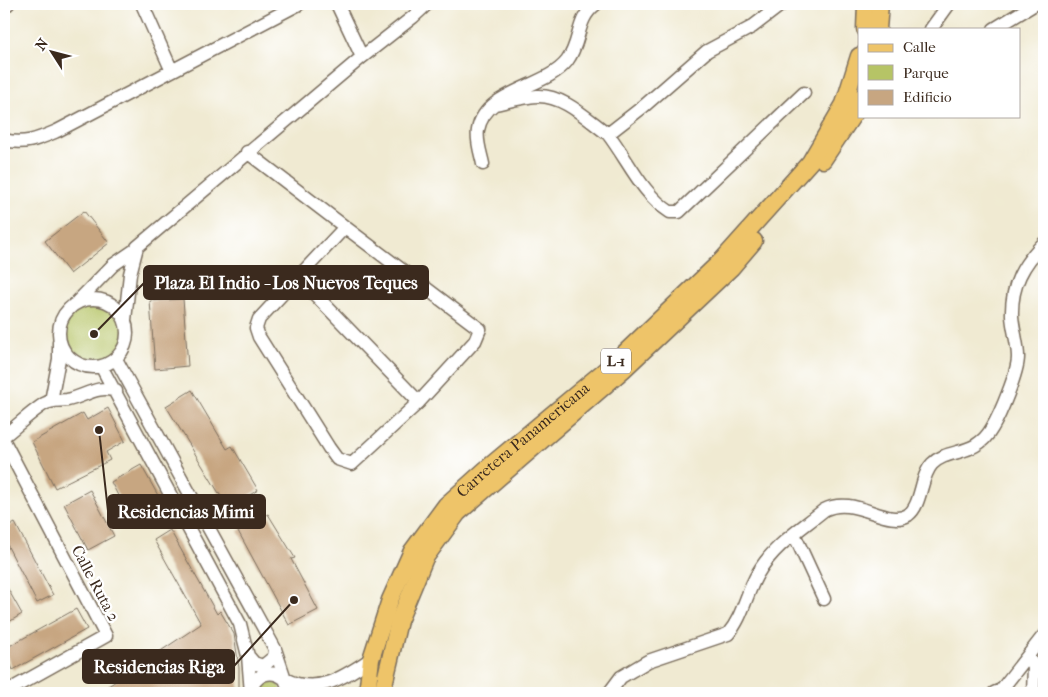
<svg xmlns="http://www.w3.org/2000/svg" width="1048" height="697" font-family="'IM FELL French Canon',serif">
  <rect width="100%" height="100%" fill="#fff"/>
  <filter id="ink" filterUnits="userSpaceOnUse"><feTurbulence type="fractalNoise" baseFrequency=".02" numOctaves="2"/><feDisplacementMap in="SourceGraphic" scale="10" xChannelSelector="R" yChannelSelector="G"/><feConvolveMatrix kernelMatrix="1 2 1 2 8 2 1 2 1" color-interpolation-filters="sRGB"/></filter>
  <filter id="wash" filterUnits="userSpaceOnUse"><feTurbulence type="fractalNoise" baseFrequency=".0096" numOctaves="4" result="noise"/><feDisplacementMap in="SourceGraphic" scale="20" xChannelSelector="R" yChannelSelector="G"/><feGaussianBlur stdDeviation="1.12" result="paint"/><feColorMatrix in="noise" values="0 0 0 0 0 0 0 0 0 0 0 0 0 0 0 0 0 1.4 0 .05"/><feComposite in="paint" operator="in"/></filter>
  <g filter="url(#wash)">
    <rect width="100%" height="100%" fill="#f0ead2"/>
    <path fill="#b6c466" stroke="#787742" d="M86,299C112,297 136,319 124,346C119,355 110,361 101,366C92,365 82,364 74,359C48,341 62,309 86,299Z
      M272,681L279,684L282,693H259L262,685Z"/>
    <g id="blocks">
      <path fill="#c7a681" d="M84,211L109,243L70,274L45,241Z
        M183,299L188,366L155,369L150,301Z
        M192,390L227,449L232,446L258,490L228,508L166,406Z
        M108,408L125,441L106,452L110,460L55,488L32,442L83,413L87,420Z
        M141,465L160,499L128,515L111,482Z
        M90,490L114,536L88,550L64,504Z
        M268,514L295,558L291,559L318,610L289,625L238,531Z
        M15,523L53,595L37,603L4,539V529Z
        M170,530L217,614L220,611L234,634L239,668V693H98L201,624L154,540Z
        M4,582L22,614L4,625Z
        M76,609L87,629L13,670L4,649Z"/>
    </g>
  </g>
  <g filter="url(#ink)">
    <use href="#blocks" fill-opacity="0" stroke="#7a6d5d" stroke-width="1"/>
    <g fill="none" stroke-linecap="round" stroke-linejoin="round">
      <defs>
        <path id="minor" d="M142,4L171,69
          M337,4L362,57
          M4,7L8,4
          M931,29L949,4
          M994,29L1035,4
          M495,104C509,101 523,97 537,96C564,95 587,119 608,134L644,106L707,51L752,27L782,4
          M608,134C628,160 642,194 670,212H679L804,93
          M4,140C25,145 38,139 57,131L299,4
          M247,152L345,227
          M483,164C481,154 476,141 478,130C485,90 546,88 567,61C582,41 575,20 596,4
          M345,227L480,329L475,341L419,402L352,464L337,459L329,448L259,337L256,328L259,319Z
          M299,278L419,402
          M59 333a34 34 0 1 1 68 0a34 34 0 1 1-68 0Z
          M77,302L113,265L135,250
          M125,320L130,274L137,247L362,57L413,17L427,4
          M116,359L275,649L285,679C317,696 344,677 371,659
          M101,366L240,624L248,656L251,693
          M51,401L59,359V342
          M4,436C17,426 30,413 44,404C51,400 59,401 67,400C84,397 98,384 116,391
          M4,441L106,636L4,693
          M794,534L824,599
          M248,656L254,663L263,666L274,657L275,649
          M1028,657L1034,666L1033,693
          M251,691C255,674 271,668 285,679L290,693
          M609,693L621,677L648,661L728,634C743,617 746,593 758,573C773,546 801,529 824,510C854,494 887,528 908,515C922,505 920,477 932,464C949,447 975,458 992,428C1000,415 1018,372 1018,357C1018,344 1013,330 1012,316C1011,285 1023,264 1044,243
          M994,693L1001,690L1044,635"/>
        <g id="major">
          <path d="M865,29L866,4"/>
          <path d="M878,29L880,4"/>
          <path d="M823,160L855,112L859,98"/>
          <path id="s1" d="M367,693L371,659L390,600L412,551L446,505L485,470L616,361L722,260L810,162L844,104L859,56"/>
          <path d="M382,693L399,621L425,558L458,513L623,370L731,268L754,241"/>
        </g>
      </defs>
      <use href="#minor" stroke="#7a6d5d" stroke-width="15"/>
      <use href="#major" stroke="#7a6d5d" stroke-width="19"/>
      <use href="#minor" stroke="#fff" stroke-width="12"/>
      <use href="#major" stroke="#eec469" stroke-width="16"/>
    </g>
  </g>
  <g text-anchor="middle" stroke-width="4.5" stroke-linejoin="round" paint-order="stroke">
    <rect fill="#fff" stroke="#766a62" stroke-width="1" x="601" y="348.5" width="30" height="25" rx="4"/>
    <g font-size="15" font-weight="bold" fill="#3b2a1e">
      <text x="616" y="366">L-1</text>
    </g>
    <g font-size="16" fill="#3b2a1e" stroke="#fff">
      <text dy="6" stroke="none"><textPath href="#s1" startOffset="308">Carretera Panamericana</textPath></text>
      <text transform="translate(96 583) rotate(62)" y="6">Calle Ruta 2</text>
    </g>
  </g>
  <path fill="none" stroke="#3b2a1e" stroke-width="2" d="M94 334L144 283M99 430L108 511M294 600L234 666"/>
  <g fill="#3b2a1e" stroke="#fff" stroke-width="2">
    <circle cx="94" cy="334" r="5"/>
    <circle cx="99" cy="430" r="5"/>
    <circle cx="294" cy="600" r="5"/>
  </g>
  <g fill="#3b2a1e" stroke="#3b2a1e" stroke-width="2">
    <rect x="144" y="266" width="284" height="33" rx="5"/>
    <rect x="108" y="495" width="157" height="33" rx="5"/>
    <rect x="83" y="650" width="151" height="33" rx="5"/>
  </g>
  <g font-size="18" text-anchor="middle" font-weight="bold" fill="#fff">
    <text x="286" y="289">Plaza El Indio - Los Nuevos Teques</text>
    <text x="186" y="518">Residencias Mimi</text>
    <text x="159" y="673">Residencias Riga</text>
  </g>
  <rect width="1048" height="697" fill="none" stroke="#fff" stroke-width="20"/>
  <rect x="858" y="28" width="162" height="90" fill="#ffffff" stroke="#b1aaa5"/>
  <rect x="868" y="44" width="25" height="8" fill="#eec469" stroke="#b1aaa5"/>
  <text x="903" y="52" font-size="15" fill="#3b2a1e">Calle</text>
  <rect x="868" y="65" width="25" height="15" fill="#b6c466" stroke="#b1aaa5"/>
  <text x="903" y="78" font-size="15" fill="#3b2a1e">Parque</text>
  <rect x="868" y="90" width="25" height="15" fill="#c7a681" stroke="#b1aaa5"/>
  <text x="903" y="102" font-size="15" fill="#3b2a1e">Edificio</text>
  <g transform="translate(52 52) rotate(306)" stroke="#ffffff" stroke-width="4" paint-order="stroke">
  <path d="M0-4L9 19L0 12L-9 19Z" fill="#3b2a1e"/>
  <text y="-8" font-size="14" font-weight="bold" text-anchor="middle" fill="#3b2a1e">N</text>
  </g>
</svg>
